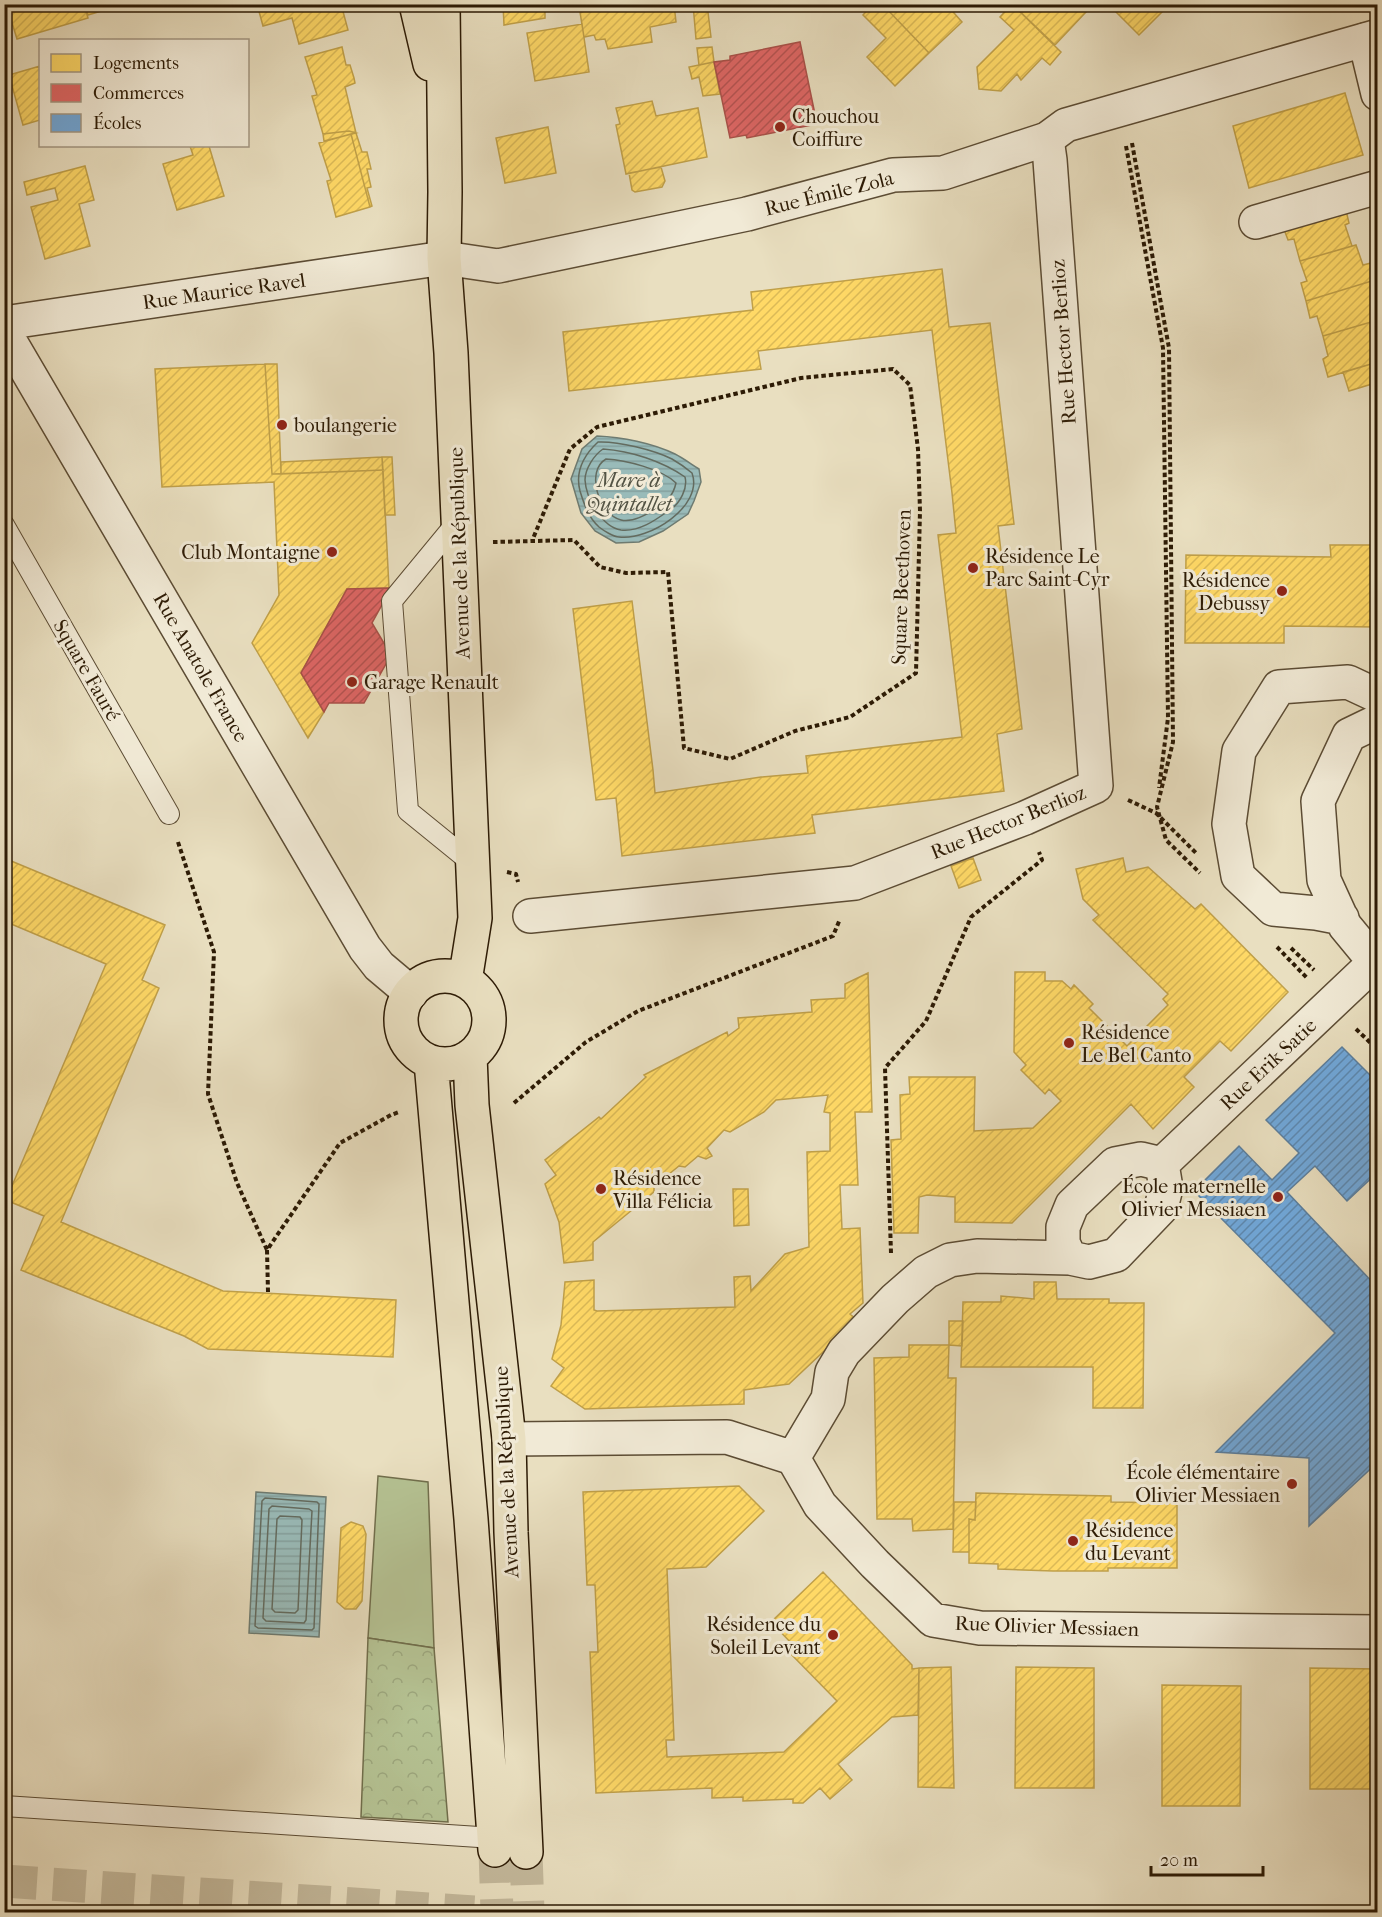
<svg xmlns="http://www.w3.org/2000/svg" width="1382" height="1917" font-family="'IM FELL French Canon',serif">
  <defs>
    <pattern id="forest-crowns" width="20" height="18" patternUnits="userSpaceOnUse" patternTransform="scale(1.5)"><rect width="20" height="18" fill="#b5c293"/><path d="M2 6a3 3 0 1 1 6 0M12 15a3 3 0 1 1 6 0" fill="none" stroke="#9ca67d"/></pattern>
    <pattern id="water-rules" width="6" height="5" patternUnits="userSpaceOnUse" patternTransform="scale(1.5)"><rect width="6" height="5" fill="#99bbb9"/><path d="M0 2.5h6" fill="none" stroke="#84a09e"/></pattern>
    <pattern id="homes-hatch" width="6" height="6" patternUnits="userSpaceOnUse" patternTransform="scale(1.5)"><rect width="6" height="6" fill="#ffd966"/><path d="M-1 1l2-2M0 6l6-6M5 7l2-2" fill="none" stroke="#dbba57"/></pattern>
    <pattern id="shops-hatch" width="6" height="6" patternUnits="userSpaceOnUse" patternTransform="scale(1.5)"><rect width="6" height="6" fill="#e06666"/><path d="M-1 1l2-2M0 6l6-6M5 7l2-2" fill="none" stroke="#b65352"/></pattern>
    <pattern id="schools-hatch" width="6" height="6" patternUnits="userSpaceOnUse" patternTransform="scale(1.5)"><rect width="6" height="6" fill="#6fa8dc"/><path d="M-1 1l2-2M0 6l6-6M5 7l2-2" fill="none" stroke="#5c88b0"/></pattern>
  </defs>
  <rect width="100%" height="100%" fill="#e9dfc0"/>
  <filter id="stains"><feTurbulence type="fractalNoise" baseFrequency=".00333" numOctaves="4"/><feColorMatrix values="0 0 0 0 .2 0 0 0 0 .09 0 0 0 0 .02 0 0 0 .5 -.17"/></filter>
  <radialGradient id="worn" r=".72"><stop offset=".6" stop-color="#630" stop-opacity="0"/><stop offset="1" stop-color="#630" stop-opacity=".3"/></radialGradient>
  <path fill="#b5c293" stroke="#716e4c" stroke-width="1.5" d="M378,1476L428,1482L434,1648L368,1638Z"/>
  <path fill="url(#forest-crowns)" stroke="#716e4c" stroke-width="1.5" d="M368,1638L434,1648L448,1822L361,1817Z"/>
  <path fill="url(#water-rules)" stroke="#6e7b71" stroke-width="1.5" d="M597,436C622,437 652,443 675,454C683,458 691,464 699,469L701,482L694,501L688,514L663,531L639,542L616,543L595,531L581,513L571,479L582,449Z
    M256,1492L326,1497L319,1637L249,1633Z"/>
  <path fill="url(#homes-hatch)" stroke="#c0a049" stroke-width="1.5" d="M38,4H84L88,18L17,39L9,13Z
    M84,4H107L108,9L88,15Z
    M257,4H341L348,30L299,44L292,18L263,26Z
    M503,4H545V18L504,25Z
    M627,4H674L676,22L650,27L652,42L608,49L605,39L596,40L594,35L584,37L580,12Z
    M693,4H707L711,37L696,39Z
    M873,4H882L929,53L895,86L867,57L886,38L863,15Z
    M882,4H912L917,10L922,4H946L962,22L929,53Z
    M1012,4L1061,52L1050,65L1042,58L1021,80L1017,74L1001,91L979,89L977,67L1014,30L1000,17Z
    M1012,4H1078L1086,12L1055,45Z
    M1112,4H1170L1139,35L1110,6Z
    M582,24L589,72L535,81L527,33Z
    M342,47L346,65H350L354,78L355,83L345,87L356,133L349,131L323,134L312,96L317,95L305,57Z
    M712,47L714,62L699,65L697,48Z
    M714,62L720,94L703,96L699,77L692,79L689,67Z
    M40,66V120L23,125L9,75Z
    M1345,93L1363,155L1249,188L1233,126Z
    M652,101L656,116L698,108L707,157L626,174L616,125L620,124L616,108Z
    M548,127L556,173L505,183L496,138Z
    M349,131L356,133L324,141L323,134Z
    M356,133L362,152H367L371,169H367L371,187L367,188L372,206L370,207L351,134Z
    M351,134L370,207L336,217L327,181L331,180L319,143Z
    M190,146H209L224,196L177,210L163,164L193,155Z
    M85,166L94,200L79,204L90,246L45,259L31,207L58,200L55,188L27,195L24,182Z
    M661,167L665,181L662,187L635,192L632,190L629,173Z
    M1345,206L1349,223L1345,225L1352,246L1300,261L1294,239L1288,240L1282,224Z
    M1356,245L1363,265L1371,263L1375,280L1306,301L1301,283L1307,281L1300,261Z
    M942,269L949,327L990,323L1014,524L998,526L1022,729L997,734L1004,791L812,815L815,833L622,856L616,798L596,800L573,609L632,601L653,770L655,793L761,777L808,773L806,756L962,737L938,535L956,533L952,493L932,330L758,351L761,369L569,391L563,332L753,310L751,292Z
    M1375,280L1378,298L1372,301L1378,320L1323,336L1317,316L1310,318L1306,301Z
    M1378,320V362L1328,377L1323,359L1328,356L1323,336Z
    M1378,362V401L1372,384L1349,391L1343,372Z
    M265,364L272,474L383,470L389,588L347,589L301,673L324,712L308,738L252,643L279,595L274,482L162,487L155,369Z
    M265,364H277L281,474H272Z
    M382,457L383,470L281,474V462Z
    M382,457H392L395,515H385Z
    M1330,545H1378V627L1284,626V643H1185L1186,555L1331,557Z
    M4,858L165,925L142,980L159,988L61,1222L223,1291L396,1300L393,1357L208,1349L184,1336L21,1270L44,1216L6,1200L106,964L4,921Z
    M973,858L981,880L959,888L951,866Z
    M1123,858L1126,872L1148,867L1195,909L1201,904L1288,992L1231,1051L1220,1041L1184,1077L1194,1087L1153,1129L1131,1104L1012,1223L955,1222V1197L927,1195L919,1197L918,1233H894L891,1140L901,1139L900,1095L910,1094L909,1077H975L974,1131L1033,1128L1061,1101L1049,1089L1045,1094L1021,1070L1026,1065L1014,1052L1015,972H1045V981H1062L1071,989L1074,985L1093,1004L1089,1008L1127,1046L1168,1005L1163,999L1168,994L1093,920L1099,915L1083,899L1076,869Z
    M868,973L872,1112H855L858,1185H840L842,1229L860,1228L863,1303L850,1314L857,1320L789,1384L744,1390V1404L585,1409L551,1386L564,1368L552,1359L561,1325L565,1282L594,1280V1310L597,1311L735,1307L734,1277L750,1276L751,1291L785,1254L809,1247L807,1152L830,1151V1113L824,1112L828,1095L776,1100L764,1112L730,1132L724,1130L707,1148L712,1156L706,1159L698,1156L685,1167L679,1166L654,1186V1192L593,1242V1260L564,1263L559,1222L545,1184L556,1175L545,1160L599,1117L601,1119L646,1077L644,1075L727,1032L728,1036L739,1028L738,1018L812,1012L811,1000L845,998V984Z
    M733,1189H748L749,1225L734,1226Z
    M1034,1282H1056L1057,1299H1109V1303H1144L1143,1408H1093V1367H961L963,1302H1001V1296L1034,1299Z
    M949,1321H963L962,1346L949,1345Z
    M909,1345H949L948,1378H956L953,1529L913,1531L912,1519H877L874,1358L909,1357Z
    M739,1486L764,1511L706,1567L667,1569L674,1740H666L667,1757L784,1752L837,1701L789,1652L795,1647L771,1622L823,1572L912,1665V1669L919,1668L918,1715L892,1717L838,1764L852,1780L830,1799L820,1788L803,1803H793V1799L743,1801V1797L712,1798V1788L596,1793L590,1652H598L595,1585H587L583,1492Z
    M976,1493L1111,1496V1502L1177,1503V1568H1108V1571H1053L998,1569V1564L969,1563V1519L975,1520Z
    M954,1502H976L975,1520L969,1519V1552H953Z
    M351,1522L363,1526L366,1534L362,1601L356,1609H345L337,1602L341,1528Z
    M951,1667L954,1788L918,1787L919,1668Z
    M1016,1667L1094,1668V1788H1015Z
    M1310,1668L1378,1669V1789H1310Z
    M1162,1685L1241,1686L1240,1806H1162Z"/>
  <path fill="url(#shops-hatch)" stroke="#aa5049" stroke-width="1.5" d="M800,42L817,124L747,138L746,135L730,138L714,62L730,60V56Z
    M389,588V592L372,623L391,655L364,703H329L324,712L301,673L347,589Z"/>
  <path fill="url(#schools-hatch)" stroke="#5b7e9c" stroke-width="1.5" d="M1342,1047L1378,1083V1172L1347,1201L1315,1166L1287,1192L1378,1288V1462L1309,1526V1458L1216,1452L1335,1333L1194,1191L1239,1146L1272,1180L1299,1153L1266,1120Z"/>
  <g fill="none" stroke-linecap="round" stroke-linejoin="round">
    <path stroke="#636b5f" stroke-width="1.5" d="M598,442C618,441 654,450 672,459C679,463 686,468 692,473C704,506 649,541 619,537C614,537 604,531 599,527C588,517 584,504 580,491C575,472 584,455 598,442Z
      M603,449C631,451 662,461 685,477C688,488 680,503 671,509C657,519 640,532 621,530C602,527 586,498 585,480C585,469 594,455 603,449Z
      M606,459C625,460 662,469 676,483C673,496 667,501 657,508C648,514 633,523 621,520C599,515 585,471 606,459Z
      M265,1498L317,1502L319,1504L314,1628L312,1630L258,1628L255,1626L262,1501Z
      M272,1506L309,1509L312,1511L306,1620L304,1623L266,1621L263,1618L269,1509Z
      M280,1516L300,1517L302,1520L298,1610L295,1613L275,1612L272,1609L277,1519Z"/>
    <path stroke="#c3b89b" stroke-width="33" stroke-dasharray="33 16" stroke-linecap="butt" d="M495,1850L497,1912
      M526,1852L528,1912"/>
    <path stroke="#c3b89b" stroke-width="33" stroke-dasharray="33 16" stroke-linecap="butt" d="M4,1881L474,1912"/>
    <defs>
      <path id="service" d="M458,521L392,601L408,811L472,863
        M4,525L169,814
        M4,1806L494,1838"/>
      <path id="minor" d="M1365,40L1378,94
        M1256,222L1378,187
        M4,323L444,258
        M4,331L365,948L379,966L411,993
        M1378,721L1349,735L1318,801L1324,880L1345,926L1378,966
        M530,916L855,883L1025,818L1096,786L1050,160L1047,139
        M1342,918L1316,913L1273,909L1238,876L1229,824L1239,751L1279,687L1348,682L1378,696
        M1141,1159L1162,1164L1166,1188L1161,1208L1116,1255L1089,1262L1070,1258L1063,1243V1227L1072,1205L1115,1164Z
        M1162,1164L1374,963
        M509,1439L727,1437L793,1458L820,1505L875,1564L933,1620L980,1628L1378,1632
        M793,1458L828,1399L832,1372L844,1352L895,1299L926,1272L950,1260L977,1256L1070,1258"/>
      <path id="tertiary" d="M444,258L498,266L747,214L893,175L943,173L1047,139L1066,125L1378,36"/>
      <path id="primary" d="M416,4L430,64
        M443,4L445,192L444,258L451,353L475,918L465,981
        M401 1020a44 44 0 1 1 88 0a44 44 0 1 1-88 0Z
        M470,1056L472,1105L509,1439L511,1532L526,1852
        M431,1062L471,1519L495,1850"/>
    </defs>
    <use href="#service" stroke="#5c4c34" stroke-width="22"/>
    <use href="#minor" stroke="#5c4c34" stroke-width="36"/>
    <use href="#tertiary" stroke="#5c4c34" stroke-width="36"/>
    <use href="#primary" stroke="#2d1b05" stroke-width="36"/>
    <path stroke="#2d1b05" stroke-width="4" stroke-dasharray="4.5 3" stroke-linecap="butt" d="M1132,143L1169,348L1173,742L1157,807L1166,840L1200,873
      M1126,146L1163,348L1168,718L1159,788
      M493,542L574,540L600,567L626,573L668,572L684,748L730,759L795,731L850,717L916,673L920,511L918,449L910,385L893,369L801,378L597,427L570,449L532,541
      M1128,800L1156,813L1197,854
      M178,842L214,952L208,1094L237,1183L267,1250
      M507,872L516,874L518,882
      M1277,947L1307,978
      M1291,948L1314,970
      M1356,1029L1378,1050
      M514,1103L586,1042L638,1011L833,936L840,919
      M891,1253L885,1068L926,1021L971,917L1042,860L1039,852
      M268,1292L267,1250L340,1143L391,1115L399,1112"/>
    <use href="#service" stroke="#f1ead6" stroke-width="20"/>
    <use href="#minor" stroke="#f1ead6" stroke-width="33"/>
    <use href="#tertiary" stroke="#f1ead6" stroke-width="33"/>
    <use href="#primary" stroke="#e9dfc0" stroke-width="33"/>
  </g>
  <g fill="#8f2418" stroke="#f1ead6" stroke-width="2">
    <circle cx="780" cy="127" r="6"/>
    <circle cx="282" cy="425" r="6"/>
    <circle cx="332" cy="552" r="6"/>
    <circle cx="973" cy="568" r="6"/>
    <circle cx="1282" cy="591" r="6"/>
    <circle cx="352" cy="682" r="6"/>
    <circle cx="1069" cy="1043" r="6"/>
    <circle cx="601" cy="1189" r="6"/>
    <circle cx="1278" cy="1197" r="6"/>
    <circle cx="1292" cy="1484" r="6"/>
    <circle cx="1073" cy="1541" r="6"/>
    <circle cx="833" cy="1635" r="6"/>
  </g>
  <g text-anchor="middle" stroke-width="6" stroke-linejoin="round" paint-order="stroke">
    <g font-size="20" fill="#2d1b05" stroke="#f1ead6" text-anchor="start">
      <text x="792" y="123">Chouchou<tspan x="792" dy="23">Coiffure</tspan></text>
      <text x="294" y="432">boulangerie</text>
      <text x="320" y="559" text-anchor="end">Club Montaigne</text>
      <text x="985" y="563">Résidence Le<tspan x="985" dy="23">Parc Saint-Cyr</tspan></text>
      <text x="1270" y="587" text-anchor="end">Résidence<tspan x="1270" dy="23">Debussy</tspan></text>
      <text x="364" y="689">Garage Renault</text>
      <text x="1081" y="1039">Résidence<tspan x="1081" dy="23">Le Bel Canto</tspan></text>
      <text x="613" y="1185">Résidence<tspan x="613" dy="23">Villa Félicia</tspan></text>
      <text x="1266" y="1193" text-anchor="end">École maternelle<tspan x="1266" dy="23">Olivier Messiaen</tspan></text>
      <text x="1280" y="1479" text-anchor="end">École élémentaire<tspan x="1280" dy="23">Olivier Messiaen</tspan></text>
      <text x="1085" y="1537">Résidence<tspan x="1085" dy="23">du Levant</tspan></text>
      <text x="821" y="1631" text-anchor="end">Résidence du<tspan x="821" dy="23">Soleil Levant</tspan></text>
    </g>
    <g font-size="20" fill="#2d1b05" stroke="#f1ead6">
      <text transform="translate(829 193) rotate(-14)" y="7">Rue Émile Zola</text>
      <text transform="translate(224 291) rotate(-8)" y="7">Rue Maurice Ravel</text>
      <text transform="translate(1063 342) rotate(-94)" y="7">Rue Hector Berlioz</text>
      <text transform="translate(459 553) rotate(-92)" y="7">Avenue de la République</text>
      <text transform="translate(901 587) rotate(-88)" y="7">Square Beethoven</text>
      <text transform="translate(201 667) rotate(60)" y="7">Rue Anatole France</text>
      <text transform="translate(87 670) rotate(60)" y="7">Square Fauré</text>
      <text transform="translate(1008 822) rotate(-22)" y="7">Rue Hector Berlioz</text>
      <text transform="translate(1268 1064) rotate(-43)" y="7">Rue Erik Satie</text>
      <text transform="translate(506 1472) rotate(-93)" y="7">Avenue de la République</text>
      <text transform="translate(1047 1626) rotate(2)" y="7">Rue Olivier Messiaen</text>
    </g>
    <g font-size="21" font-style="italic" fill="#535344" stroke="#f1ead6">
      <text x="629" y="487">Mare à<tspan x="629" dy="24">Quintallet</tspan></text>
    </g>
  </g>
  <rect width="1382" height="1917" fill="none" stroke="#e9dfc0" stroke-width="24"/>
  <rect x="6" y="6" width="1370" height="1905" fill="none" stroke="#2d1b05" stroke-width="3"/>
  <rect x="12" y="12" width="1358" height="1893" fill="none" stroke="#2d1b05" stroke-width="1.5"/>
  <rect x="39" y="39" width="210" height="108" fill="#f1ead6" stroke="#a39782" stroke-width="1.5"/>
  <rect x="51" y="54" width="30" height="18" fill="#ffd966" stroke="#a39782" stroke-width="1.5"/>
  <text x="93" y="69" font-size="18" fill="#2d1b05">Logements</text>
  <rect x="51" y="84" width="30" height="18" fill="#e06666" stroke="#a39782" stroke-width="1.5"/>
  <text x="93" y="99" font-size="18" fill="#2d1b05">Commerces</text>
  <rect x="51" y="114" width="30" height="18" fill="#6fa8dc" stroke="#a39782" stroke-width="1.5"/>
  <text x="93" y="129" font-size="18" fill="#2d1b05">Écoles</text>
  <path d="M1151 1866v9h112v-9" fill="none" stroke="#2d1b05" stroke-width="3"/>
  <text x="1160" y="1866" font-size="18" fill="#2d1b05" stroke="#f1ead6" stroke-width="4.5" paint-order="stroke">20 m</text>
  <rect width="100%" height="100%" filter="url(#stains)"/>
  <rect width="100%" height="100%" fill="url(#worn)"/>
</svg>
